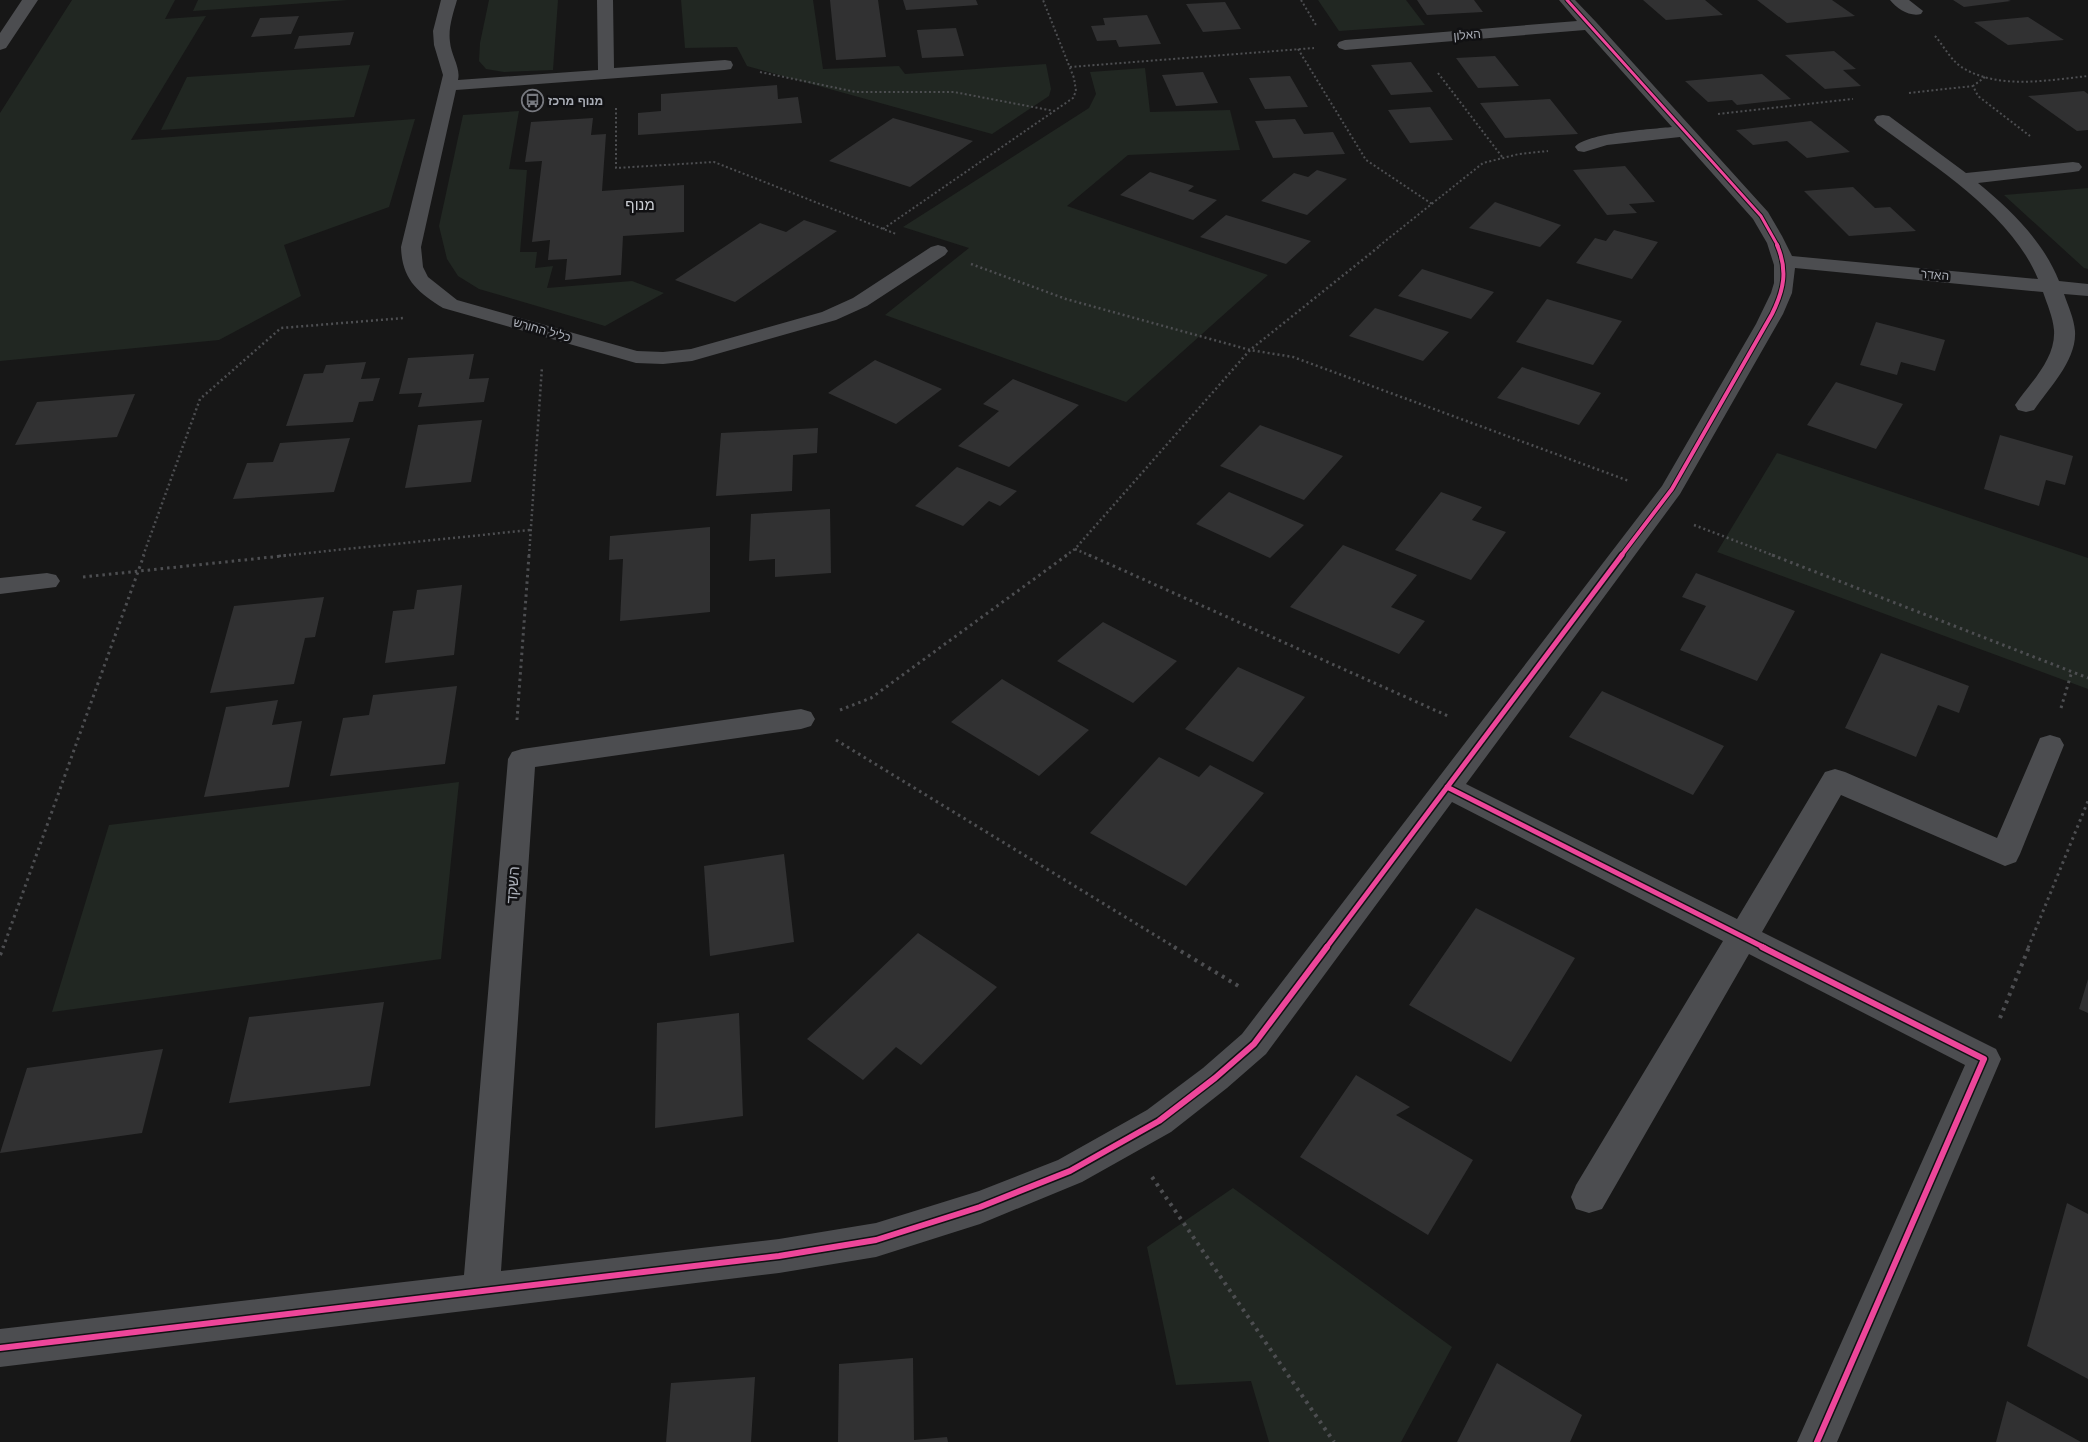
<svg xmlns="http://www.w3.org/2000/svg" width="2088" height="1442" font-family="Helvetica,Heebo,sans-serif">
  <rect width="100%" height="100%" fill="#171717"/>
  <path fill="#212722" d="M72,0H175L165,19L206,16L131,140L415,119L389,207L284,245L301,296L219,340L0,361V113Z
    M198,0H348L193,11Z
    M489,0H558L553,70L504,72L486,69L479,61L480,43Z
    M681,0H813L823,69L899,66L905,74L1046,64L1051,89L1049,96L992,134L747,66L737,47L685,48Z
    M1318,0H1406L1425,25L1339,31Z
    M370,65L354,117L161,130L187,77Z
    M1145,68L1150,112L1230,110L1240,150L1128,155L1067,206L1268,275L1126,402L885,315L969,248L903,227L1089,108L1096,94L1090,72Z
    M519,111L509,169L527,170L520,252H537L535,268L553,266L547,288L632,281L664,293L605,326L479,289L458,276L447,259L439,226L463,115Z
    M2088,188V269L2084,268L2004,195Z
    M1777,453L2088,558V689L1717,552Z
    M459,782L441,959L52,1012L109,825Z
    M1233,1188L1452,1347L1401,1442H1269L1251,1381L1176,1385L1147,1247Z"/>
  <path fill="#313132" d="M830,0H878L886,57L836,60Z
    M903,0H976L978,5L906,10Z
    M1417,0H1474L1483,12L1427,15Z
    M1643,0H1705L1723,15L1666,20Z
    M1757,0H1832L1855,16L1787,23Z
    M1953,0H2008L2011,1L1964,7Z
    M1225,2L1241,29L1203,32L1186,4Z
    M1147,15L1161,44L1119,47L1116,40L1097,41L1091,26L1105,25L1103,18Z
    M299,16L291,34L251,37L260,18Z
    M2028,17L2064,40L2008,45L1974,22Z
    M956,28L964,56L922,58L917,30Z
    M354,32L350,45L294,49L299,36Z
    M1834,51L1856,69L1843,70L1861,86L1825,89L1785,55Z
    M1495,56L1519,86L1478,88L1456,58Z
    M1411,62L1433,92L1391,95L1371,65Z
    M1203,72L1218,103L1176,106L1162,75Z
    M1762,74L1791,99L1737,105L1732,100L1708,102L1685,81Z
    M1290,76L1308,107L1265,109L1249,78Z
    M777,85L778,99L798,97L802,123L638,135V113L661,111V94Z
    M2084,91L2088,94V130L2077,131L2028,96Z
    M1550,99L1578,134L1505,138L1480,103Z
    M1430,107L1453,140L1410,143L1388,110Z
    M593,118L591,135L606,134L602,191L684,185V232L623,236L621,275L565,280L567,259L548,260L550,240L532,242L542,161L525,162L531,122Z
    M893,118L973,141L910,187L829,161Z
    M1295,119L1304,134L1333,132L1345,154L1273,158L1255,121Z
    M1811,121L1850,152L1807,158L1787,141L1753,145L1736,130Z
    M1625,166L1655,202L1629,204L1637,213L1607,215L1573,170Z
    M1317,170L1347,179L1307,215L1261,201L1294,173L1308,177Z
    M1150,172L1194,186L1188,191L1217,200L1193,220L1120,195Z
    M1853,187L1875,208L1890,207L1916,231L1849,236L1804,191Z
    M1495,202L1561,225L1540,247L1469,228Z
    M1226,215L1311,241L1286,264L1200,237Z
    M804,220L837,231L735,302L675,280L760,223L786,232Z
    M1614,230L1658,242L1632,279L1576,263L1595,238L1606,241Z
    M1422,269L1494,292L1471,319L1398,296Z
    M1547,299L1622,321L1593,365L1516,342Z
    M1375,308L1449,332L1423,361L1349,336Z
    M1876,322L1945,340L1935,371L1901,362L1897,375L1860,365Z
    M474,354L469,379L489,378L484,402L418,407L422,393L399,394L408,358Z
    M875,360L942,389L896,424L828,393Z
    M366,362L361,379L380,378L373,401L359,402L353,422L286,426L304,374L323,373L326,365Z
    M1522,367L1601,393L1579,425L1497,398Z
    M1013,379L1079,405L1009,467L958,446L999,411L983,404Z
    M1836,382L1903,404L1876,449L1807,425Z
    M135,394L117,437L15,445L37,402Z
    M482,420L471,482L405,488L418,425Z
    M1260,425L1343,456L1304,500L1220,466Z
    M818,428L817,453L793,455L792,491L716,496L721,433Z
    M2000,435L2073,456L2065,485L2046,480L2039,506L1984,489Z
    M350,438L334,492L233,499L247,463L273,462L280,443Z
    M957,467L1017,491L1000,506L989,501L963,526L915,506Z
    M1229,492L1304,525L1270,558L1196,524Z
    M1441,492L1482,507L1472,520L1506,532L1471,580L1395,550Z
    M830,509L831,573L775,577V559L749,561L751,514Z
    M710,527V612L620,621L623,559L609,560L610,536Z
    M1343,545L1417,575L1391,607L1425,621L1399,654L1290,607Z
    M1696,573L1795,611L1757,681L1680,650L1706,606L1682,597Z
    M462,585L454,655L385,663L393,611L414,609L417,590Z
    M324,597L315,637L305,638L294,684L210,693L234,606Z
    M1103,622L1177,661L1133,703L1057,661Z
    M1881,653L1969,686L1959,713L1938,705L1916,757L1845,728Z
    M1238,667L1305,697L1253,762L1185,729Z
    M1002,679L1089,730L1039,776L951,722Z
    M457,686L445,764L330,776L343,718L369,715L373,695Z
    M1602,691L1724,746L1693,795L1569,737Z
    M278,700L272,725L302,721L289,787L204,797L226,707Z
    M1159,757L1199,777L1210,765L1264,793L1186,886L1090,833Z
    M784,854L794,942L710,956L704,866Z
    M1476,908L1575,958L1511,1062L1409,1005Z
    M918,933L997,987L921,1065L896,1047L863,1080L807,1039Z
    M2088,979V1013L2079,1009Z
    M384,1002L370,1086L229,1103L249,1017Z
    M739,1013L743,1116L655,1128L657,1023Z
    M163,1049L142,1133L0,1153L27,1068Z
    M1356,1075L1410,1107L1396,1115L1473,1160L1428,1235L1300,1157Z
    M2067,1203L2088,1214V1379L2027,1346Z
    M913,1358L914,1440L947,1437L948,1442H838L839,1364Z
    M1497,1363L1582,1415L1570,1442H1457Z
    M755,1377L751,1442H666L671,1383Z
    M2007,1401L2081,1442H1996Z"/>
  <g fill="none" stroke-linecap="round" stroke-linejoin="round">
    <path stroke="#4d4e51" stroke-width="2" stroke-dasharray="2 2.5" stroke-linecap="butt" d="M1301,0L1316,25
      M1935,36C1944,46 1951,61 1963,68C2000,90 2048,80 2088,76
      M1298,49L1366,160L1432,204
      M1070,67L1314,48
      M760,72L856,92H954L1054,111
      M1438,73L1503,158
      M1985,77L1973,86L1978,96L2030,136
      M1909,93L1973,86
      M616,108V168L714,162L896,234
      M1718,114L1853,99
      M883,229L1073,98L1076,91L1074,78L1043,0
      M1379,246L1483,163L1519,154L1548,151"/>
    <path stroke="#4d4e51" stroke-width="2.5" stroke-dasharray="2 3" stroke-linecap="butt" d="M971,264L1066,299L1250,350L1293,357L1629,481
      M1694,525L1775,556
      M1075,549L1091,556
      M143,556L200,399L281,328L404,318
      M279,556L530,530
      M529,556L542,367
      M1065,556L1075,549L1250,350L1381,245"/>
    <path stroke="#4d4e51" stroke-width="3" stroke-dasharray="2.5 4" stroke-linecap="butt" d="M1089,555L1448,716
      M1772,555L2088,678
      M83,577L291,555
      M2061,708L2072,671
      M840,710L871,698L1067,555
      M517,720L529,555
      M836,740L1176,948
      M3,948L144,555
      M2028,948L2088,801"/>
    <path stroke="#4d4e51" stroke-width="4" stroke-dasharray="3 5" stroke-linecap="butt" d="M1174,947L1240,987
      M0,955L3,947
      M2000,1018L2029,947
      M1152,1177L1334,1442"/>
    <path fill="#4c4d50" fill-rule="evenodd" d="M22,0H38L6,48L0,50V33Z
      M441,0H457C453,14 448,28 450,42C451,55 461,68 458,80L598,70L597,0H613L614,68L725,60L731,61L733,65L731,69L725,70L456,90L421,247L423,267L428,277L457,300L637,351L663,352L691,349L822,312L853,298L931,247L938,245L945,247L948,251L945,255L867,306L836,320L692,361L663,364L636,363L443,308C417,292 402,279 401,247L443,75L434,45L433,31Z
      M1559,0H1575L1596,22L1768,212L1782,236L1792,256L2038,279C2011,213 1932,165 1877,124L1874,120L1877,116L1883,115L1889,116L1966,173L2073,162L2079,163L2082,167L2079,171L2073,172L1978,183C2011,210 2043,241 2059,281L2088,284V296L2064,294C2068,306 2074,318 2075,331C2077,360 2049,388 2034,410L2026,412L2018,410L2015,405C2030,383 2056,359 2054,330C2053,317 2047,304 2043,292L1795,268L1792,293L1783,314L1680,494L1466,784L1737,919L1825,772L1835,769L1845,772L1997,838L2040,738L2050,735L2060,738L2064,745L2020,854L2016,862L2005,866L1841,795L1762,932L1996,1049L2001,1059L1837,1442H1797L1965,1065L1749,954L1602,1209L1589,1213L1576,1209L1571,1197L1576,1185L1723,941L1452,802L1266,1054L1227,1088L1171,1132L1082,1182L980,1224L876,1257L779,1273L0,1367V1329L464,1275L508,759L512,752L522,749L801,709L811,712L815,719L811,726L801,729L535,767L501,1271L779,1239L876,1223L979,1191L1058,1160L1147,1110L1203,1068L1242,1034L1662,486L1756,324L1771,293L1774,283V265L1767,243L1753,219L1680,137L1607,145L1584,152L1578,151L1575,147C1585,133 1653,129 1672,127L1585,30L1345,50L1339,48L1337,45L1339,42L1345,40L1577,21Z
      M1890,0H1909L1923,11L1921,14C1910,17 1897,9 1890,0Z
      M47,573L56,575L60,581L56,587L0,594V578Z"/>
    <defs>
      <path id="cycleway-far3" d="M1567,0L1761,216L1778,246"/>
      <path id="cycleway-far2" d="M1621,556L1672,489L1772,314C1784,290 1788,270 1777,245"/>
      <path id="cycleway-far1" d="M1447,787L1765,948
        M1326,948L1622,555"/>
      <path id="cycleway" d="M1762,947L1984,1059L1817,1442
        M0,1348L779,1256L876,1240L980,1207L1070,1171L1159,1121L1215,1078L1254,1044L1327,947"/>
    </defs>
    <use href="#cycleway-far3" stroke="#111113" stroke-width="5"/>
    <use href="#cycleway-far2" stroke="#111113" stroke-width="6"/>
    <use href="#cycleway-far1" stroke="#111113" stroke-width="8"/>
    <use href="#cycleway" stroke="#111113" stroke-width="9"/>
    <use href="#cycleway-far3" stroke="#ed469a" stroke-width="3"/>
    <use href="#cycleway-far2" stroke="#ed469a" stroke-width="4"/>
    <use href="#cycleway-far1" stroke="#ed469a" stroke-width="5"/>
    <use href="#cycleway" stroke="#ed469a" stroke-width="6"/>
  </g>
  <defs>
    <symbol id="bus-ring" viewBox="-11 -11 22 22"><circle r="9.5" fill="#111113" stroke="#77797f" stroke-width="1.5"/><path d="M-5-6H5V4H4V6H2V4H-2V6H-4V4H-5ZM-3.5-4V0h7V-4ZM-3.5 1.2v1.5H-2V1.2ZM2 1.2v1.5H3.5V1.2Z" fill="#77797f"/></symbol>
  </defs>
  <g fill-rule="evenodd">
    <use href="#bus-ring" x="520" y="88" width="25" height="25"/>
  </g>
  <g text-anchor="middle" stroke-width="5" stroke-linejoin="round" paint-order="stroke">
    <g font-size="12" fill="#aaaeb7" stroke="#111113">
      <text transform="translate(1467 35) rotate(-5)" y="4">האלון</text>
      <text transform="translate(1935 275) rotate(5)" y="4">האדר</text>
      <text transform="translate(542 330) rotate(16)" y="4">כליל החורש</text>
    </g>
    <g font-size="12" font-weight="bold" fill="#aaaeb7" stroke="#111113" text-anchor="start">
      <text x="548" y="105">מנוף מרכז</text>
    </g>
    <g font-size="15" fill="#cacdd3" stroke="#111113">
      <text x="640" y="210">מנוף</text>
    </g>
    <g font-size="15" fill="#aaaeb7" stroke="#111113">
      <text transform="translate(513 885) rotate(-86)" y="5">השקד</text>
    </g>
  </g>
</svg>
